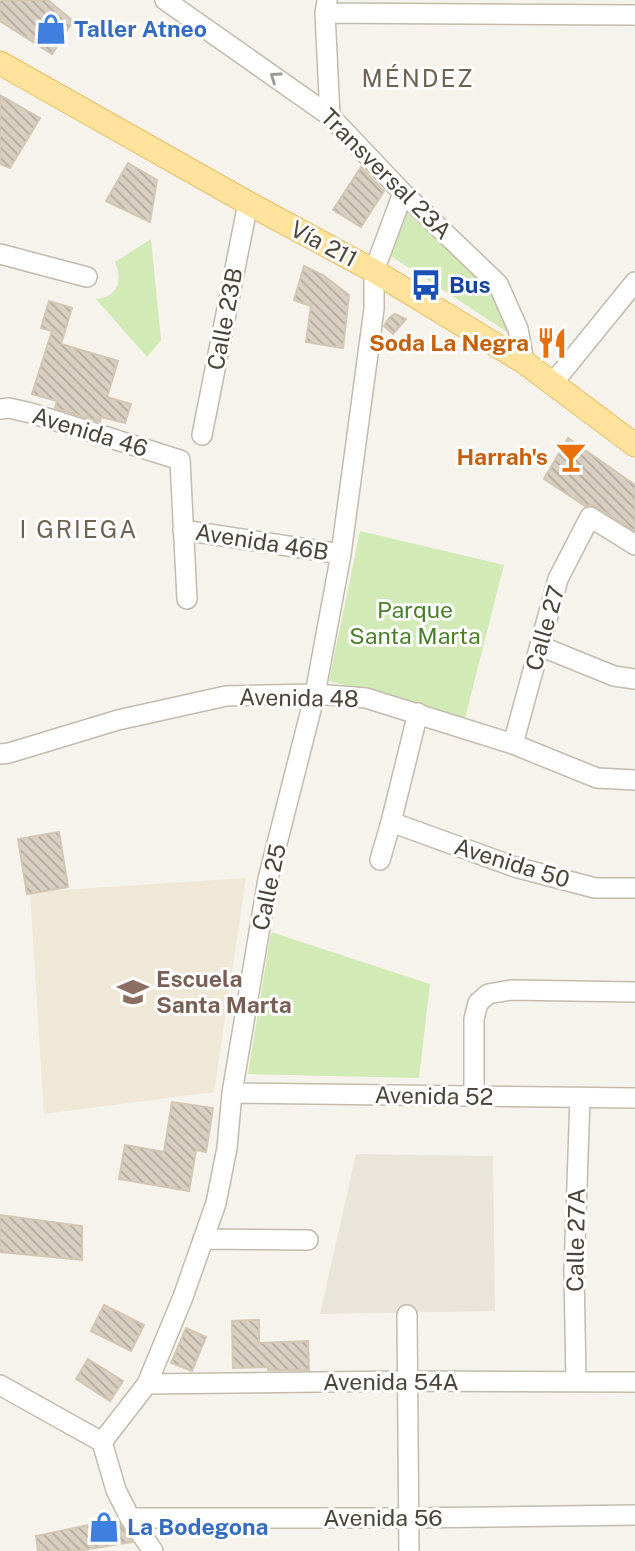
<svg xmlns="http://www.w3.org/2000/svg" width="635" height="1551" font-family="'Public Sans',sans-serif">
  <defs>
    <pattern id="building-back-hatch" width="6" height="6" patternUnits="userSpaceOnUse" patternTransform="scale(1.75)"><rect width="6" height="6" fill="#d8cfc1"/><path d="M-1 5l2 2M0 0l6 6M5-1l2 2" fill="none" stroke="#b1aa9e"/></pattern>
  </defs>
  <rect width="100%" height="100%" fill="#f6f3ec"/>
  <path fill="#eae5da" d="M356,1154L493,1156L495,1311L320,1314Z"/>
  <path fill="#efe8d6" d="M246,878L214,1092L44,1114L30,892Z"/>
  <path fill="#d2eab5" d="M407,213L494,291L513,336L391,256Z
    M151,239L161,340L147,357L96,299C118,297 123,281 115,262Z
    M360,531L504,565L465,718L329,681Z
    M271,932L430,984L419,1078L248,1074Z"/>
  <path fill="url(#building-back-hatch)" stroke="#d3c7b4" stroke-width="2" d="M0,0H48L73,21L52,54L0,21Z
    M0,95L40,118L10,168L0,164Z
    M128,163L157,180L150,222L106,201Z
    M361,167L384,191L361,227L333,210Z
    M304,266L323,275L349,295L343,348L306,342L311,306L294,300Z
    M49,301L72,308L61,344L118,361L107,397L131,404L125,423L101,417L100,422L55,408L57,401L32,394L52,331L41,328Z
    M395,314L406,319L393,334L384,326L389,318Z
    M568,438L635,485V531L596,507L591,505L585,506L544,479Z
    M59,832L68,887L27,894L18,839Z
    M172,1102L213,1108L206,1152L196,1150L189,1191L119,1179L125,1145L164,1152Z
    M0,1215L82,1226V1260L0,1252Z
    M104,1305L144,1325L131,1351L91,1331Z
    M259,1320V1343L308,1341L309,1370H268V1367L233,1368L232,1321Z
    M186,1328L206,1337L192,1371L171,1363Z
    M88,1359L123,1381L110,1401L76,1379Z
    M117,1519L132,1542L77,1551H38L36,1536Z"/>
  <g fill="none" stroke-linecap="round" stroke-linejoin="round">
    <defs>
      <path id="minor" d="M165,0L330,116L403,193L498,284L518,329L524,362
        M327,1L325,13L330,116
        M325,13L635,15
        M0,254L87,277
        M553,383L635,282
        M0,409L9,408L31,413L180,460L187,599
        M202,435L248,203
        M183,530L341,554
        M540,646L614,676L635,679
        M513,744L558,579L590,517L635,545
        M0,754L9,753L118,720L226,696L315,694L366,698L513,744L597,778L635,780
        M391,822L515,867L595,888H635
        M380,860L391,822L418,713
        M232,1093L635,1098
        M474,1096V1019L478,1003L488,994L511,990L635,992
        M203,1239L308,1240
        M407,1315L409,1551
        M576,1381L574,1271L580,1098
        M147,1384L409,1381L635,1382
        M0,1385L102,1442
        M102,1442L147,1384L183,1297L216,1203L227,1148L232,1093L268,879L315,694L341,554L374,309V271L403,193
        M102,1442L116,1490L130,1518L153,1551
        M130,1518H409L635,1515"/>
      <path id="major" d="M0,63L248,203L374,271L524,362L635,445"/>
    </defs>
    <use href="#minor" stroke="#c2bbae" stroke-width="22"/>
    <use href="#major" stroke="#e6c16a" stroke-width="25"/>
    <use href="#minor" stroke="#fff" stroke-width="19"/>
    <use href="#major" stroke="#ffe39c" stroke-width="23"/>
  </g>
  <defs><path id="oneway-chevron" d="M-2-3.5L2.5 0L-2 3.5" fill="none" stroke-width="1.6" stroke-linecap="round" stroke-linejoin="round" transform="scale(1.75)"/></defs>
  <use stroke="#9c9892" href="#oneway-chevron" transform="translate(275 77) rotate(-145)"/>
  <defs>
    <symbol id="shop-bare" viewBox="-9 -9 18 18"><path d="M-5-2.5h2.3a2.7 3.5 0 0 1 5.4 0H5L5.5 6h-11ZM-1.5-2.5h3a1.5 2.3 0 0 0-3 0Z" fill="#3f7fe0" stroke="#fff" stroke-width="2.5" paint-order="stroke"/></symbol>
    <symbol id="bus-bare" viewBox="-9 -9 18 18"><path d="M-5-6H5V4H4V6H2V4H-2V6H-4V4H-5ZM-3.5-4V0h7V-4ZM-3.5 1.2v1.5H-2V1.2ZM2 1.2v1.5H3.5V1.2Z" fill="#1a4fb4" stroke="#fff" stroke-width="2.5" paint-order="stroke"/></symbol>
    <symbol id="restaurant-bare" viewBox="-9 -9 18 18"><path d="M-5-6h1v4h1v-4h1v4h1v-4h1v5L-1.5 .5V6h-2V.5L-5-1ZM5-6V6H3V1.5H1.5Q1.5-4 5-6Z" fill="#e8710a" stroke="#fff" stroke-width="2.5" paint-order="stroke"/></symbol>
    <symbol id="bar-bare" viewBox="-9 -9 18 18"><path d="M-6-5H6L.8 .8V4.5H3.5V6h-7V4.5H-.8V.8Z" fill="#e8710a" stroke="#fff" stroke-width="2.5" paint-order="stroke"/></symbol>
    <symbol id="school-bare" viewBox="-9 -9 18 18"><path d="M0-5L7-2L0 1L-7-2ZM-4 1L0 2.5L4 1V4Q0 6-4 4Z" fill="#8d6e63" stroke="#fff" stroke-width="2.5" paint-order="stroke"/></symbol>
  </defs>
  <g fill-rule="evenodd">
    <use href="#shop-bare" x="29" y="7" width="44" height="44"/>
    <use href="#bus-bare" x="404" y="263" width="44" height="44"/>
    <use href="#restaurant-bare" x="530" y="321" width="44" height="44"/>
    <use href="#bar-bare" x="549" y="435" width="44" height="44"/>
    <use href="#school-bare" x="111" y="970" width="44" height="44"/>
    <use href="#shop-bare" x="82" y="1505" width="44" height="44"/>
  </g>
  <g text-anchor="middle" stroke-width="6" stroke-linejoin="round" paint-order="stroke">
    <g font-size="23" font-weight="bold" fill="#366cbe" stroke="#fff" text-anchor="start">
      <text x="74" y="37">Taller Atneo</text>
      <text x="127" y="1535">La Bodegona</text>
    </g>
    <g font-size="23" fill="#4b4439" stroke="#fff">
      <text transform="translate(386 174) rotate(45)" y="8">Transversal 23A</text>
      <text transform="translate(324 244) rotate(28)" y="8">Vía 211</text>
      <text transform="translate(225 319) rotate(-79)" y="8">Calle 23B</text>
      <text transform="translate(90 432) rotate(17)" y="8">Avenida 46</text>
      <text transform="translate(262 542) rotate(9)" y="8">Avenida 46B</text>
      <text transform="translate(545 628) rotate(-74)" y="8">Calle 27</text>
      <text transform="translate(299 698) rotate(1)" y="8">Avenida 48</text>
      <text transform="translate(512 863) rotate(17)" y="8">Avenida 50</text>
      <text transform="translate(269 887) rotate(-78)" y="8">Calle 25</text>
      <text transform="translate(434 1096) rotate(1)" y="8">Avenida 52</text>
      <text transform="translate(576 1240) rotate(-89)" y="8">Calle 27A</text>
      <text x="391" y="1390">Avenida 54A</text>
      <text x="383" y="1526">Avenida 56</text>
    </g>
    <g font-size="23" font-weight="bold" fill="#164399" stroke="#fff" text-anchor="start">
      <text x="449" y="293">Bus</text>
    </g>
    <g font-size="23" font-weight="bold" fill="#c56008" stroke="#fff" text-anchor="end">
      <text x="529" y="351">Soda La Negra</text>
      <text x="548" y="465">Harrah's</text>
    </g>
    <g font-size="23" fill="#4a7f2a" stroke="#fff">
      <text x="415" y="618">Parque<tspan x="415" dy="26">Santa Marta</tspan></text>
    </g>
    <g font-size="23" font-weight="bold" fill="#785e54" stroke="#fff" text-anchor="start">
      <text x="156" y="987">Escuela<tspan x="156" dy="26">Santa Marta</tspan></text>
    </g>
    <g font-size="24" letter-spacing="2" fill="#6e6250" stroke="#fff">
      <text x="418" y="87">MÉNDEZ</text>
      <text x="79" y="538">I GRIEGA</text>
    </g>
  </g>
</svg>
